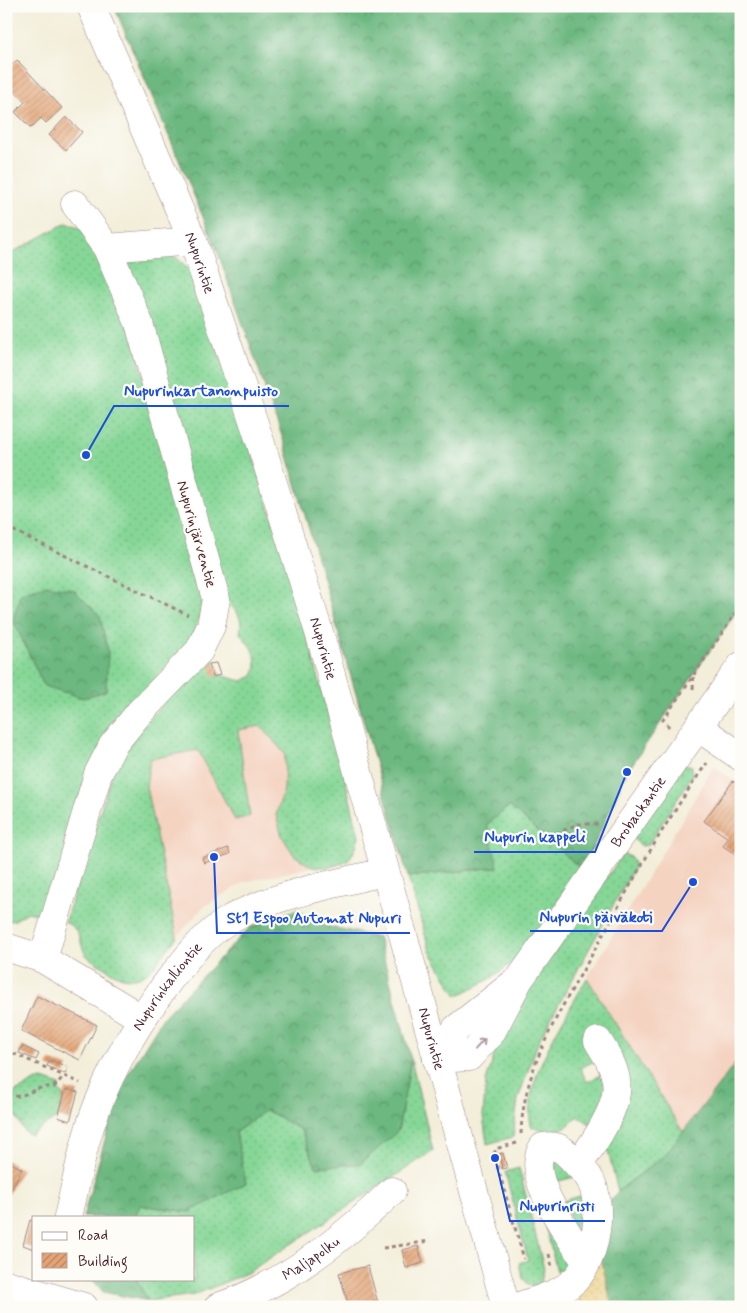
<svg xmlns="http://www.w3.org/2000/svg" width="747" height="1313" font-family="Mynerve,sans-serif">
  <defs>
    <pattern id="grass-dots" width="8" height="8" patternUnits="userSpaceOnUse" patternTransform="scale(1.25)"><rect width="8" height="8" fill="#86d797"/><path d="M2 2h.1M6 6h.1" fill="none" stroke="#75b882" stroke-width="1.8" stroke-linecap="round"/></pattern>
    <pattern id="forest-crowns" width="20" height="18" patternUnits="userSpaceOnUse" patternTransform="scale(1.25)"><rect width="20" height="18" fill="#6cb880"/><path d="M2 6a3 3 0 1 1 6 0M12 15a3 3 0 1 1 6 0" fill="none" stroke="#5b9569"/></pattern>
    <pattern id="sand-dots" width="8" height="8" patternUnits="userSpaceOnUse" patternTransform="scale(1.25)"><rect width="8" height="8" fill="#eeda9e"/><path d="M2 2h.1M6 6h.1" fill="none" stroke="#cebb88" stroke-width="1.8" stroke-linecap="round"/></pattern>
    <pattern id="building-hatch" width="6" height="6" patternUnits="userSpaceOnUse" patternTransform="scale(1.25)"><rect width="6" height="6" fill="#e3a374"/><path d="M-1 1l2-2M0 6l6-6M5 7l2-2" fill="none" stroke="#ba845f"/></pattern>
  </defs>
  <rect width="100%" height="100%" fill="#fdfcf7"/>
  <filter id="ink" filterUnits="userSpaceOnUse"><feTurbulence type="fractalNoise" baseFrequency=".02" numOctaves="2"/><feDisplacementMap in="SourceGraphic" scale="10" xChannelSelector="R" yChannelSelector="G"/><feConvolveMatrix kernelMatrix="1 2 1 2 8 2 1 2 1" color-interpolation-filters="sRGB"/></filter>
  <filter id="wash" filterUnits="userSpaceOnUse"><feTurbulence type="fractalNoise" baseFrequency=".0096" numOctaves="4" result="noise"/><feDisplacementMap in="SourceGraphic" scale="20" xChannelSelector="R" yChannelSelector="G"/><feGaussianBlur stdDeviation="1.12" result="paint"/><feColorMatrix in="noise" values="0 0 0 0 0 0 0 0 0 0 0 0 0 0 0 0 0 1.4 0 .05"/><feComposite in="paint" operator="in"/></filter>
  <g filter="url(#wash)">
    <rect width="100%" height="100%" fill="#f3eed9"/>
    <path fill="#f4d3c1" d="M261,726L285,754L284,789L276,815L294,855L312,867L244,882L202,908L177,937L146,787L150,759L198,750L235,819L238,730Z
      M714,766L741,786V1056L683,1132L587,978Z"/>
    <path fill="url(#grass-dots)" stroke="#687b61" d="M66,223L83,228L127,316L205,594L194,636L114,726L44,916L28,912L15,920L6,922V256Z
      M160,250L177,258L189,269C257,455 313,644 359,836L355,850L347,862L330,867H312L294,855L282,836L276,815L284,789L285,754L261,726L238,730L250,816L235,820L198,750L150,759L146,787L177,937C156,963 143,994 107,969C101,965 88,959 85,953C78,939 82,931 65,922L119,752L205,658L213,659L220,675L242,681L253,676C261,657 251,647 240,633C243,616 237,611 224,600L124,257Z
      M685,764L692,766V776L648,845L642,846L632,838Z
      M509,806L583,870L514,961L490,979L457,996L430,951L408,877L497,867L487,824Z
      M623,854L631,857L635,866L539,1040L518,1099L513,1137L487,1144L483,1116L486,1081L495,1053L524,996Z
      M587,978L683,1132L665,1155L618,1191L607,1147L626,1087L624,1072L613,1047L602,1035L590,1033L587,1038L588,1046L597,1060L580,1068L587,1082L604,1073C609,1096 604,1105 592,1125L577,1116C568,1131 545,1136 531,1126C521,1081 566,1017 587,978Z
      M411,1059L433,1151L247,1273L194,1295L148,1301L136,1279H194V1217H135L139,1205L189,1212L236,1132L266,1110L301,1130L316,1167L398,1131Z
      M43,1079L60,1085L58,1090L64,1095L58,1117L30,1135L24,1131L9,1102L16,1091C26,1089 30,1080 43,1079Z
      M552,1156L578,1176L547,1184Z
      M519,1168L544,1269L541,1282L533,1287C523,1283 521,1273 519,1263L528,1260L505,1172Z
      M583,1195L587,1214L582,1246L563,1201Z
      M538,1199L569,1258L563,1271H557Z"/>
    <path fill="url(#forest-crowns)" stroke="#5b6c56" d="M114,6H741V605L627,772L583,870L509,806L487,824L498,867L408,877L285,445L217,250Z
      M47,585L74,590L100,616L108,652L106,691L83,698L44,686L13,620L21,593Z
      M297,909L317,924L378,937L411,1059L398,1131L360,1164L316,1167L301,1130L266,1110L236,1132L246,1183L189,1212L140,1205L135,1217H83L120,1087L164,1016L249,928Z
      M741,1056V1307H609L611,1304L600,1252L607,1206L618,1191L665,1155Z
      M92,1279H136L148,1301L103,1292Z"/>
    <path fill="url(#sand-dots)" stroke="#9c7c64" d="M600,1252L611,1304L609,1307H584L579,1298Z"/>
    <g id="blocks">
      <path fill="url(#building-hatch)" d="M17,60L62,108L46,123L41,118L31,128L15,112L25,102L6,82V70Z
        M66,117L82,132L66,150L49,135Z
        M216,663L220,675L213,677L209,664Z
        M733,781L741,786V858L723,846L728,838L704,821Z
        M228,848L230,854L204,863L202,858Z
        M37,996L97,1025L80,1060L21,1031Z
        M22,1046L39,1054L36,1060L19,1053Z
        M50,1060L68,1067L65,1074L47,1066Z
        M66,1089L78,1092L70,1121L58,1117Z
        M503,1153L507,1168L502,1169L499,1154Z
        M6,1160L22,1169L6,1199Z
        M30,1220L34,1221V1249L23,1245Z
        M418,1246L423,1263L406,1268L402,1250Z
        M368,1266L379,1307H349L339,1273Z"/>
    </g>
  </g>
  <g filter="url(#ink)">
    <use href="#blocks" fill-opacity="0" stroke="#9e8682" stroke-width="1"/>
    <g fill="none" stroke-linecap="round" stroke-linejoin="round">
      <defs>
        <g id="minor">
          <path d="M107,248L193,241"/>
          <path d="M698,727L741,757"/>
          <path d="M6,947L43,959L141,1018"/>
          <path d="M43,959L98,774L113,745L139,713L199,651L211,626L216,599L139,323L107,248L75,204"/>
          <path id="s1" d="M437,1059L469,1057L491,1033L519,980L741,666"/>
          <path d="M437,1059L456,1029L513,984"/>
          <path d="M578,1165C592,1146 621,1105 616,1080C614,1066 606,1054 598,1041"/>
          <path id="s2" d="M68,1217C77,1180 83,1142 97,1107C115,1060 140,1019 170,979C188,956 206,933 232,918C276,894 335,884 384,872"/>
          <path d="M6,1284L84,1307"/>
          <path id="s3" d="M218,1307C284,1285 343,1239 392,1191"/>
          <path d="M517,1307C538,1299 558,1296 575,1280C597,1258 605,1202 588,1176C584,1171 579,1166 575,1162C565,1151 559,1144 543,1147C523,1177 570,1235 586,1262"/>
        </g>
        <g id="major">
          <path id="s4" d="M91,6L193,241L260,441L322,642L506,1307"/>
        </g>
      </defs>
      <use href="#minor" stroke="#9e8682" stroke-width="29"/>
      <use href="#major" stroke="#9e8682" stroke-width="29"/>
      <path stroke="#9e8682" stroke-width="3" stroke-dasharray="4 4" stroke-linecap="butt" d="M6,527L188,615
        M693,689L694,672
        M669,727L663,720L741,605
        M556,834L577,824H599
        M6,1050L80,1083
        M7,1095C25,1101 32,1085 54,1087L64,1076
        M521,1134C523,1063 566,1002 599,942C632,881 666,820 707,763
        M517,1143L495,1149V1158L524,1259
        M383,1248L430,1241
        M549,1254L552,1267"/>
      <use href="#minor" stroke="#fff" stroke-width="28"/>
      <use href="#major" stroke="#fff" stroke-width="28"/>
    </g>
    <defs><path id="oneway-shaft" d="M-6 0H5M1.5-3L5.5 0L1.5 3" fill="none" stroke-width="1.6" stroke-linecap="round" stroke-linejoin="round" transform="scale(1.25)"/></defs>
    <use stroke="#ae9aa0" href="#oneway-shaft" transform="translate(480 1044) rotate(-48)"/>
  </g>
  <g text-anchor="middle" stroke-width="4.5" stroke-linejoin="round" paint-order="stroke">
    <g font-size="15" fill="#4a1f2b" stroke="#fdfcf7">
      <text dy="5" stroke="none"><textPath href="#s4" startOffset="279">Nupurintie</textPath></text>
      <text transform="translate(197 534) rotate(74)" y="5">Nupurinjärventie</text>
      <text dy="5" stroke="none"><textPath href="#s4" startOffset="684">Nupurintie</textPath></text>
      <text dy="5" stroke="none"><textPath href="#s1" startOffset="331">Brobackantie</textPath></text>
      <text dy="5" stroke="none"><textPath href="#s2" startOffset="254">Nupurinkalliontie</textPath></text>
      <text dy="5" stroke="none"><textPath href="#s4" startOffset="1089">Nupurintie</textPath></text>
      <text dy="5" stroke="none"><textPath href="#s3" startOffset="105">Maljapolku</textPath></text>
    </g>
  </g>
  <path fill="none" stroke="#1d4ed8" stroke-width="2" d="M86 455L114 406H289M627 772L595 852H474M693 882L662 931H530M214 857L217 933H410M495 1158L510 1221H605"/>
  <g fill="#1d4ed8" stroke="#fdfcf7" stroke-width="2">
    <circle cx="86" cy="455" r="5"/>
    <circle cx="627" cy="772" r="5"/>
    <circle cx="693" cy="882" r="5"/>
    <circle cx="214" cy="857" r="5"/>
    <circle cx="495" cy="1158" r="5"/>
  </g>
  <g font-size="16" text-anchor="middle" font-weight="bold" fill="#1d4ed8" stroke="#fdfcf7" stroke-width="4.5" stroke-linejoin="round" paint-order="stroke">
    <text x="201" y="396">Nupurinkartanonpuisto</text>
    <text x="535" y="842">Nupurin kappeli</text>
    <text x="596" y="922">Nupurin päiväkoti</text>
    <text x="314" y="923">St1 Espoo Automat Nupuri</text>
    <text x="557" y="1211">Nupurinristi</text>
  </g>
  <rect width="747" height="1313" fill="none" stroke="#fdfcf7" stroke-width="25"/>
  <rect x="32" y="1216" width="162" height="65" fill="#fdfcf7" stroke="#b5a4a5"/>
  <rect x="42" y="1232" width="25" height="8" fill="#ffffff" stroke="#b5a4a5"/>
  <text x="78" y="1240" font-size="15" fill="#4a1f2b">Road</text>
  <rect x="42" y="1253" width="25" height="15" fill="url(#building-hatch)" stroke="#b5a4a5"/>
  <text x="78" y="1266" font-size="15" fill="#4a1f2b">Building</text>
</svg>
